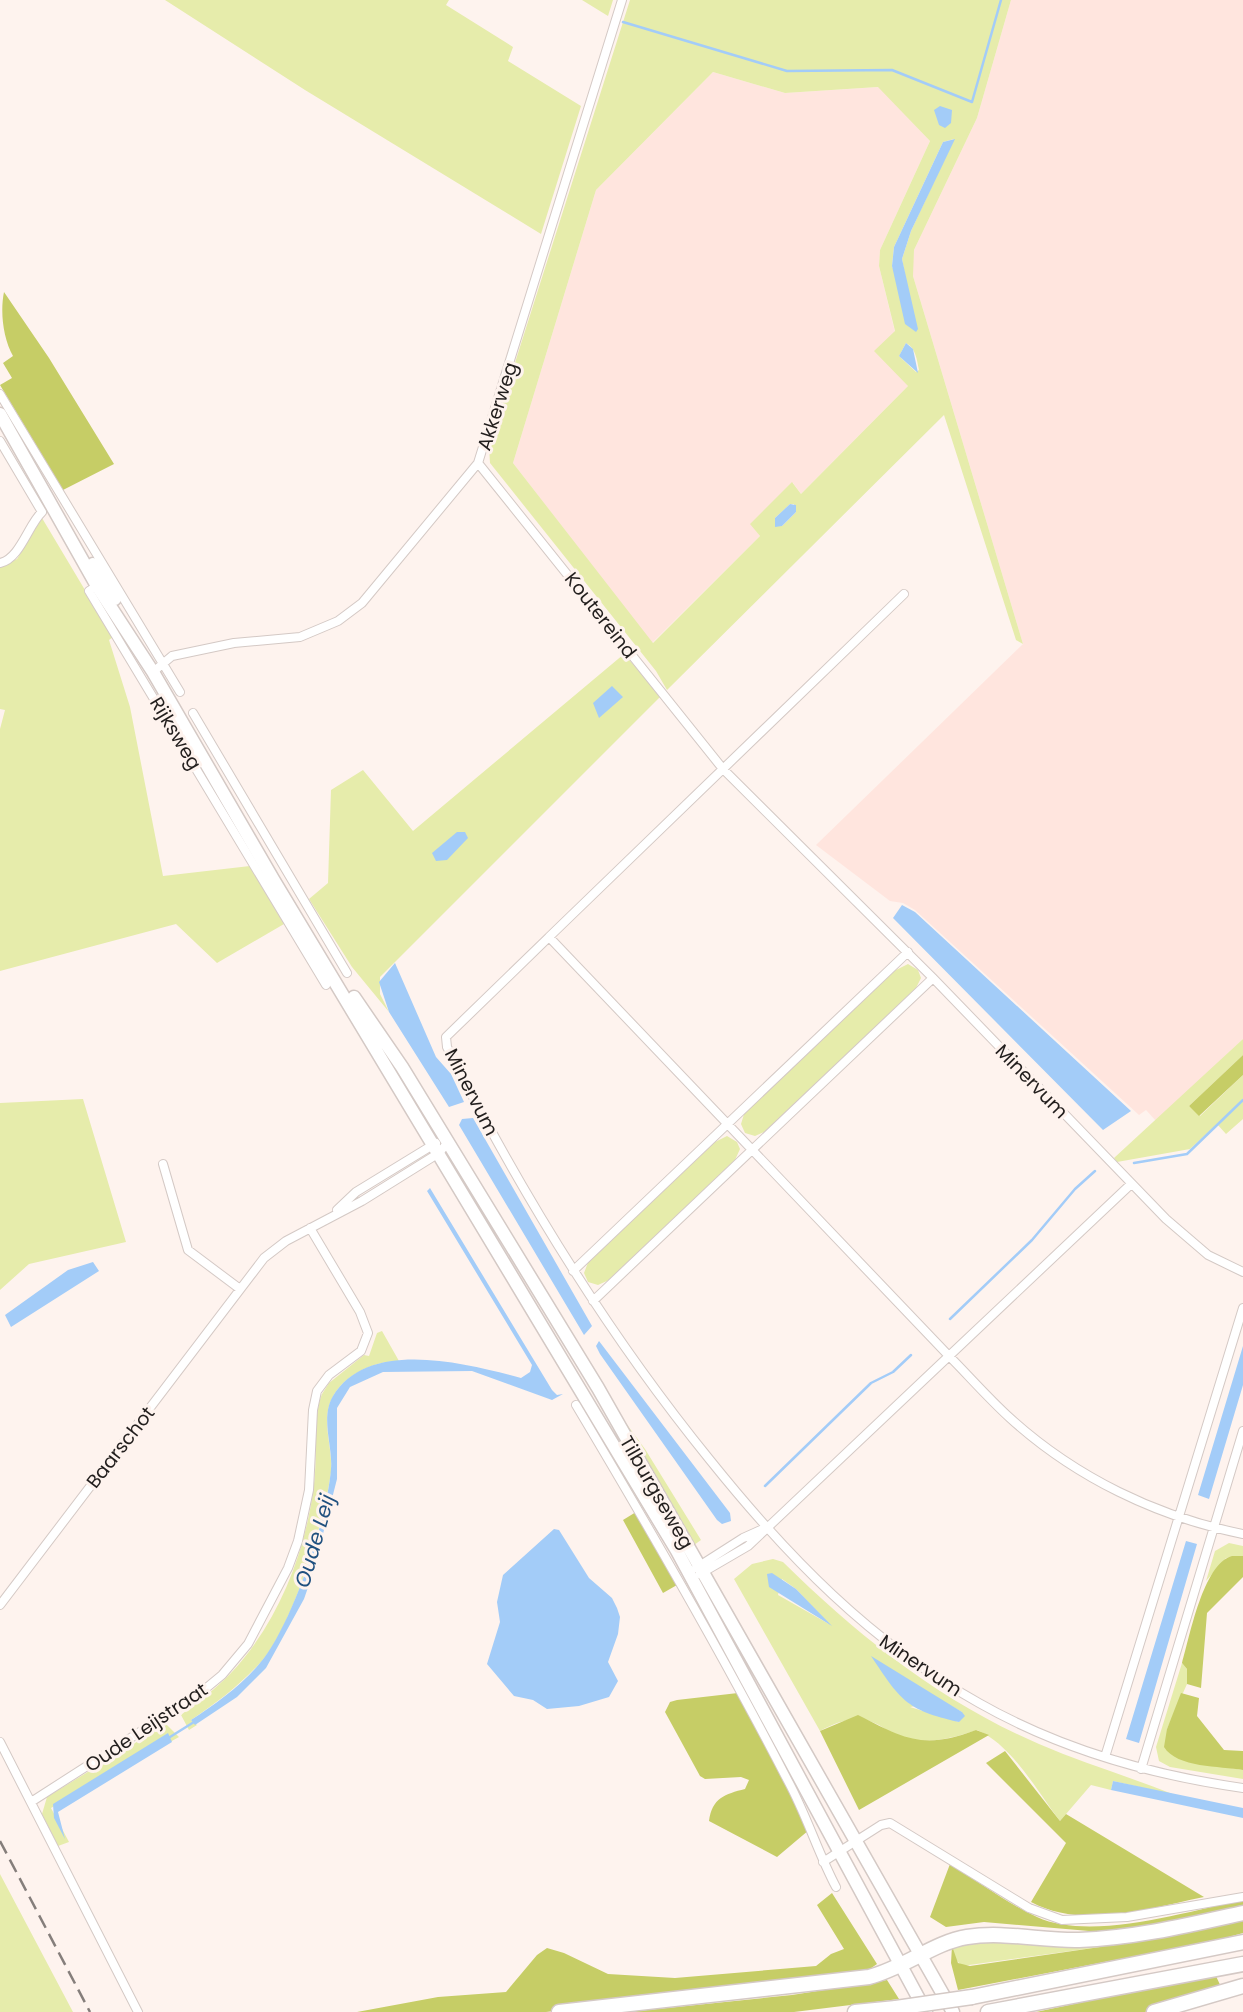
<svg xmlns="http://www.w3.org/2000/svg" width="1243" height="2012" font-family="Poppins,sans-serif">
  <rect width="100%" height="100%" fill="#fef3ee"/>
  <path fill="#ffe5de" d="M1011,0H1243V1039L1156,1121L1146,1110L1139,1115L915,910L903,903L890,901L816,845L1023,644L913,276L912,264L914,250L977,118Z
    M713,72L785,93L879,87L930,141L880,250L879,266L908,386L801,494L793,483L751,524L760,536L652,643L513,463L596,190Z"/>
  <path fill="#e6ecab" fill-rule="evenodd" d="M165,0H449L446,5L513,47L508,61L581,106L541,234L305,90Z
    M582,0H613L608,16Z
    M630,0H1011L977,118L914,250L913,276L1023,644L1016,640L944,415L667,690L656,671L490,463L489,447L506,391ZM713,72L785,93L878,87L930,141L880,250L879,266L895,331L874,351L908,386L801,494L792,482L750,524L760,536L653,643L513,463L596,190ZM954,139L911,231L902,259L916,332L892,266L894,247L943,142ZM906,343C916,348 917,361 919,370L916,372L899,356ZM790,504H794L796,512L782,526L775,518Z
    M42,518L113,637L109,640L130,707L163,876L250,866L284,924L217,963L176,924L0,971V729L5,710L0,709V567L17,559Z
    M624,654L661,696L380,977V994L389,1012L352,967L309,899L328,883L331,790L363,770L413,831Z
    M908,964L918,970L921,978L916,988L766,1131L755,1136L745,1133L741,1124L745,1111L894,971Z
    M1243,1039V1055L1189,1106L1200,1116L1243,1075V1119L1226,1134L1217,1124L1190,1149L1117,1162L1114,1158Z
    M83,1099L126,1242L29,1264L0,1290V1103Z
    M727,1136L737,1142L740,1149L735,1160L609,1280L598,1285L588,1282L584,1273L589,1260L713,1143Z
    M382,1331L399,1361C373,1361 340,1376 330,1403C322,1424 333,1449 331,1472C325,1519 293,1626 261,1662C241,1684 217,1703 191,1720L197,1725L189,1730L181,1715C198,1701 216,1689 231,1673C278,1623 306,1552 314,1484C318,1457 312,1418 322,1394L329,1383L364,1355L369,1356L377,1333Z
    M611,1403L645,1449L701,1540L694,1545Z
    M1229,1543L1243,1546V1556L1226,1558L1206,1581L1215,1551Z
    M773,1559L783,1562C858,1636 941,1702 1039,1744C1083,1763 1130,1777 1175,1795L1113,1781L1111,1790L1091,1785L1060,1821C1037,1791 1012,1745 977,1730C955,1738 924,1745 901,1738C891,1735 882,1725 872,1722C852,1716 837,1722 820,1731L734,1579L752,1564ZM782,1579L796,1589L829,1624L778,1595ZM942,1701L962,1712L959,1722L910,1707Z
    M1182,1663L1187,1669V1684L1167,1729L1183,1760L1243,1770V1779L1170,1767L1159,1761L1156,1747Z
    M166,1724L179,1737L51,1808L69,1842L58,1846L42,1814L47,1797Z
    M0,1874L73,2012H0Z
    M970,1938L1107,1942L1100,1947L962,1966L954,1958L952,1946Z"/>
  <path fill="#c6cd66" d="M4,292L49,358L114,464L63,490L0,385L12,378L3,363L13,356C3,338 0,312 4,292Z
    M1243,1055V1075L1199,1116L1189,1106Z
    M636,1512L677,1585L663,1593L623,1520Z
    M1232,1556H1243V1577L1207,1613L1201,1688L1187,1684V1669L1182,1663C1190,1636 1203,1564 1232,1556Z
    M738,1693L809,1830L777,1857L709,1821C712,1798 725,1794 745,1789L749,1780L741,1777L705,1779L700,1776L665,1712L670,1702L677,1700Z
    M1181,1693L1199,1698L1197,1716L1224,1750L1243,1751V1770C1220,1766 1177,1768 1164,1747L1167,1729Z
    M858,1715C905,1739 923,1750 976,1730L989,1735L859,1810L820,1731Z
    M1005,1751L1060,1821L1066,1814L1204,1897C1149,1908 1083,1930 1031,1902L1066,1843L986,1763Z
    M950,1864C979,1882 1007,1903 1037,1917C1092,1942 1187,1911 1243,1900V1911L1189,1922L1101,1932L984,1922L946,1927L930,1917Z
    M832,1893L877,1964L867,1971L546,2012H357L438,1997L506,1992L537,1955L547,1948L564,1953L608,1974L675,1978L816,1966L831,1954L844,1949L817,1905Z
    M1243,1920V1933L1214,1941L958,1990L951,1963L952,1946L958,1963L970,1966L1100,1947L1107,1942Z
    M1215,1974L1222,1989L1145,2012H1036Z
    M887,1980L899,1999L794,2012H628L792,1995Z"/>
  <path fill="#a3ccf8" d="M940,106L952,110L951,123L945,128L939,125L934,110Z
    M955,139L911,231L902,259L918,329L916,332L905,324L892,266L894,247L943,142Z
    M906,343L913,349L918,373L899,356Z
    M790,504L796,505V512L782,526L775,527V518Z
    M612,686L623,697L599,718L593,703Z
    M457,832H465L468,838L447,860L436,861L432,853Z
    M902,905L915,912L1131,1111L1103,1130L893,918Z
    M395,963L436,1057L451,1074L464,1102L449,1107L389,1012L379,982Z
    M473,1118L592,1326L584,1335L459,1125L462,1119Z
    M430,1188L552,1390L557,1395L563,1394L552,1400L472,1371L383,1372L350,1387L337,1408V1479L313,1573L304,1599L266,1668L237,1697L195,1725L191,1720C217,1703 245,1683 264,1658C294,1618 327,1519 331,1469C333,1446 320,1418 333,1396C369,1337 468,1364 521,1378L530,1372L532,1365L427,1191Z
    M93,1262L99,1271L11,1327L5,1315L68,1270Z
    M599,1341L730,1513L731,1521L722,1524L717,1520L600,1354L596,1346Z
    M1243,1346V1385L1209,1499L1198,1495Z
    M554,1529L559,1530L589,1578L612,1598L617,1608L620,1617L618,1634L608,1662L618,1681L609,1697L579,1706L547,1709L533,1700L514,1696L487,1664L500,1622L497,1602L503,1575Z
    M1186,1541L1197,1544L1139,1743L1126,1739Z
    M772,1573L796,1589L832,1626L769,1587L767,1574Z
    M871,1656L962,1712L965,1716L959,1722C905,1710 900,1699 871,1656Z
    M168,1733L172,1742L58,1812L65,1839L54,1818L53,1804Z
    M1113,1781L1243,1808V1818L1111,1790Z"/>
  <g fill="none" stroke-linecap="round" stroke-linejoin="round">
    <path stroke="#a3ccf8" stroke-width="2.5" d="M623,22L787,71L892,70L972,102L1001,0
      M1134,1163L1187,1154L1243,1100
      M950,1319L1032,1240L1075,1189L1095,1171
      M765,1486L871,1383L893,1372L911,1355
      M170,1737L194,1722"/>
    <defs>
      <path id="minor" d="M0,394L180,692
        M0,441L42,512C28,525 20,559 0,563
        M478,463L723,769L933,978L1166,1219L1208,1255L1243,1272
        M99,585L89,591L326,985
        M153,672L172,656L234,643L300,637L338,621L362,603L478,463L622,0
        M193,713L347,973
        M549,937L904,594
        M163,1164L188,1250L240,1289
        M1130,1185L949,1356L549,937L446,1037L447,1047C521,1193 606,1332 710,1460C787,1556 870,1642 979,1703C1060,1749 1151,1775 1243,1788
        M337,1210L356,1192L436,1143
        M573,1271L908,952
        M593,1301L933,978
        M576,1405C650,1529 722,1653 788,1781C807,1816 818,1853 836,1887
        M696,1568L743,1538L763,1529
        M700,1574L748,1546L949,1356C969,1376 988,1398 1010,1418C1075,1477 1157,1517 1243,1534
        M0,1605L264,1258L286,1241L362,1201L439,1153L448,1142
        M0,1742L138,2012
        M1105,1757L1243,1308
        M1141,1769L1243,1431
        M31,1802L199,1694L222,1675L248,1644L288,1568L298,1541L309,1490L313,1410L317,1391L329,1375L361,1351L368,1333L360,1312L310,1228
        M823,1862L881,1825L890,1823L1029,1908L1062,1920L1127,1917L1243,1897"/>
      <path id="primary" d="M0,414L97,586L153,672L273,879L677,1551L926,2012
        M93,564L115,599
        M354,997L402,1067L598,1388L953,2012"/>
      <path id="motorway" d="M972,1997L1243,1942
        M559,2012L869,1977C904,1968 935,1942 967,1937C1004,1931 1043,1941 1079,1940C1135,1938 1189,1925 1243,1913
        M855,2012L896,2008
        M988,2012L1243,1964
        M1154,2012L1243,1986"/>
    </defs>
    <use href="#minor" stroke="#d4c9c5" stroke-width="10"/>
    <use href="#primary" stroke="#d4c9c5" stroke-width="15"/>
    <use href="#motorway" stroke="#d4c9c5" stroke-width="17"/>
    <use href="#minor" stroke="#fff" stroke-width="8"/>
    <use href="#primary" stroke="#fff" stroke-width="12"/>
    <use href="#motorway" stroke="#fff" stroke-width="14"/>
    <path stroke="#857e7b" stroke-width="2.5" stroke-dasharray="14 7" stroke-linecap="butt" d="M0,1841L90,2012"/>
    <defs>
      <path id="motorway-bridge" d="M896,2008L972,1997"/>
    </defs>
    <use href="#motorway-bridge" stroke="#d4c9c5" stroke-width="17" stroke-linecap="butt"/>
    <use href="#motorway-bridge" stroke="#fff" stroke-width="14"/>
  </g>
  <g text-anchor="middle" stroke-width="6" stroke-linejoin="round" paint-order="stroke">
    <g font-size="19" fill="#221e1d" stroke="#fef3ee">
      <text transform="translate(497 406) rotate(-72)" y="7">Akkerweg</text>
      <text transform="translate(601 615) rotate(52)" y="7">Koutereind</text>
      <text transform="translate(176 733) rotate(59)" y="7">Rijksweg</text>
      <text transform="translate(1032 1081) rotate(46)" y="7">Minervum</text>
      <text transform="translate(472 1092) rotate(63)" y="7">Minervum</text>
      <text transform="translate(120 1447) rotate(-52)" y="7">Baarschot</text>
      <text transform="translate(657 1492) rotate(60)" y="7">Tilburgseweg</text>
      <text transform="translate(921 1665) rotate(34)" y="7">Minervum</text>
      <text transform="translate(146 1727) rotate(-34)" y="7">Oude Leijstraat</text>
    </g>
    <g font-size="21" font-style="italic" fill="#1f507f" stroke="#fef3ee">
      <text transform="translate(315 1541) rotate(-74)" y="7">Oude Leij</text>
    </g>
  </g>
</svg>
